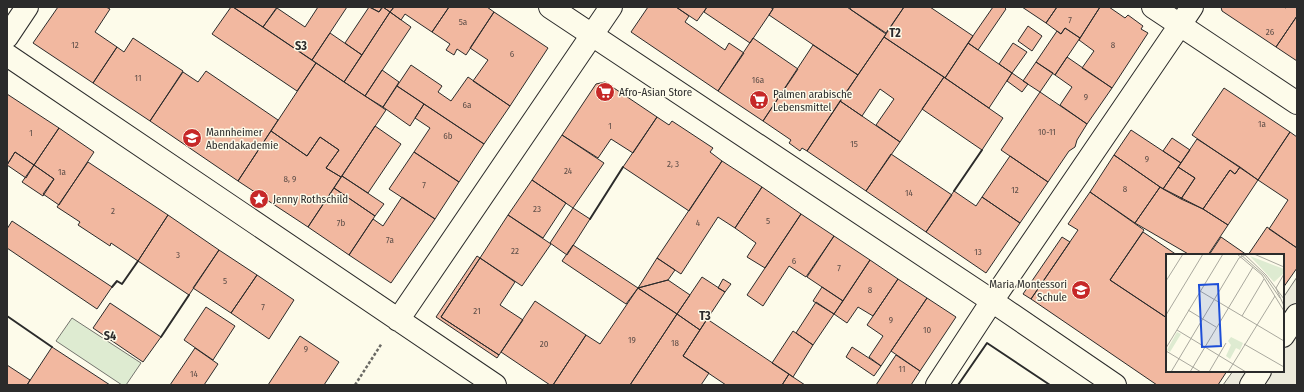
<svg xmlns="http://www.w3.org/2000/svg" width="1304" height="392" font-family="'Fira Sans Condensed',sans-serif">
  <rect width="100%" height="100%" fill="#fdfbea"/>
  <path fill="#deebd1" stroke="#74746e" d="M72,318L141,363L126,385H122L56,341Z"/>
  <path fill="#eceadb" stroke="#74746e" d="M1297,277V385H1223L1233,371H1283V298Z"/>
  <path fill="#f2b8a0" stroke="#2b2b2b" d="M58,7H106L110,9L95,32L117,47L93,83L33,43Z
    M231,7H233L316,63L297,91L212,34Z
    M233,7H277L263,27Z
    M318,7H347L312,60L263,27L277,8L305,27Z
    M369,7L379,12L383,7L390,12L362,55L345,43Z
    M370,7H382L379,12Z
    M383,7H394L390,12Z
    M394,7H449L432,32L405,14L401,20L390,12Z
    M449,7H487L494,12L466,55L457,49L454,55L446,50L450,44L432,32Z
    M648,7H676L689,16L685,22L725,50L729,43L744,53L718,91L631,32Z
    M676,7H707L697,21Z
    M707,7H770L773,9L750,43L704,12Z
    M774,7H847L886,34L858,75L769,15Z
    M851,7H904L886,33L850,9Z
    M904,7H930L973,36L945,78L884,37Z
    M993,7H1004L1006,9L978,50L968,43Z
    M1022,7H1057L1046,23Z
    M1057,7H1100L1080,38L1065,28L1061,34L1046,23Z
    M1100,7H1109L1125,18L1128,15L1143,26L1141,29L1148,33L1112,88L1082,68L1094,51L1079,40Z
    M1221,7H1284L1286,8L1287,7H1297V16L1276,47L1222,11Z
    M390,12L411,27L365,96L344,82Z
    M494,12L548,48L510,106L473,81L488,60L470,48Z
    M1297,16V61L1276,47Z
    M1028,26L1042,36L1032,51L1018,41Z
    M1065,28L1080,38L1055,75L1036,62L1057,31L1061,34Z
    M330,33L362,55L344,82L312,60Z
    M884,37L944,77L900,142L876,125L894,99L880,89L862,116L840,101Z
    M133,38L183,71L150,121L93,83L117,47L124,52Z
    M753,38L798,69L763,121L718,91Z
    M968,43L1012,73L989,108L945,78Z
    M1013,43L1027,52L1012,73L999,64Z
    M813,45L858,75L807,151L802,148L800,151L789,143L791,140L763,121Z
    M1067,57L1112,88L1087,124L1060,105L1072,87L1055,75Z
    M1036,62L1053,73L1040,92L1023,81Z
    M316,63L386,110L341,177L326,168L339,150L320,137L307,156L271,131Z
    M411,65L442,86L438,92L451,101L468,77L510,106L484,144L397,86Z
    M382,70L399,82L383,107L365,96Z
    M206,71L278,120L238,181L150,121L183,72L198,82Z
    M1012,73L1028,84L1022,92L1007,81Z
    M944,77L1003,118L982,150L922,109Z
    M605,82L657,117L633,153L611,139L598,158L562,135L596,84Z
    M397,86L424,104L410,126L383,107Z
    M1224,88L1290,132L1258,180L1192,135Z
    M1040,92L1087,124L1077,140L1075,147L1069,151L1048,182L1001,150Z
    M7,94L59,128L34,165L15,152L7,165Z
    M840,101L900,142L866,191L807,151Z
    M424,104L484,144L459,182L414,152L430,128L415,118Z
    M657,117L669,125L672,121L713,148L710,152L722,161L689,211L623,167Z
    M375,126L401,144L368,193L342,176Z
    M59,128L94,152L59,205L43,194L54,179L34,165Z
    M1131,130L1181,163L1163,189L1114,155Z
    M271,131L307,156L320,137L339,150L326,168L341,177L308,227L238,181Z
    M1290,132L1297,137V248L1269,229L1288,200L1258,180Z
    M562,135L604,163L573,208L532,180Z
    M1172,138L1190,150L1181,163L1163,151Z
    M1197,139L1240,167L1235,174L1230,170L1203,209L1181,199L1195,178L1178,167Z
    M15,152L34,165L26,178L7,165Z
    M414,152L459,182L435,219L389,189Z
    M891,154L952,195L926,232L866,191Z
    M1114,155L1160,187L1135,223L1090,192Z
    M1010,156L1048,182L1020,223L982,197Z
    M722,161L762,187L735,228L718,217L681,274L657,258Z
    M88,162L168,215L138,261L111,243L110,246L78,225L80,222L57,207Z
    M34,165L54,179L43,196L22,182Z
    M1178,167L1195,178L1181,199L1163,189Z
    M1240,167L1258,180L1228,225L1203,209L1230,170L1235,174Z
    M342,176L384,204L375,216L334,188Z
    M532,180L566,203L543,238L508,215Z
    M762,187L801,214L765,268L747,257L756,243L735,228Z
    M1160,187L1203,209L1228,225L1208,255H1190L1135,223Z
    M334,188L375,216L349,255L308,227Z
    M954,191L976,206L982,197L1020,223L986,273L926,232Z
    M1090,192L1144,230L1110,280L1167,318V371H1227L1218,385H1157L1031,299L1078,230L1068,224Z
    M402,197L435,219L391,283L349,255L373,219L383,226Z
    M573,208L590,219L567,255L550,243Z
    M801,214L834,236L806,277L789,266L763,306L747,295Z
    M168,215L219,250L189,295L138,261Z
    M508,215L551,244L522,286L480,258Z
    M12,221L112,287L97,309L7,248V229Z
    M1267,227L1297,248V268L1283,288V255H1248Z
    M1143,232L1177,255H1167V318L1110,280Z
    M834,236L870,260L843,301L807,277Z
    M1062,237L1070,242L1031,299L1023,294Z
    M1221,237L1247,255H1209Z
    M573,245L638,288L626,304L562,261Z
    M219,250L257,275L231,313L193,288Z
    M477,256L480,258L441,317L499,355L497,358L436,317Z
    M480,258L515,282L500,305L523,320L499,355L441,317Z
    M657,258L675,270L668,280L638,288Z
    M870,260L898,279L873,316L858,307L847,323L834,314Z
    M257,275L294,300L269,339L231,313Z
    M702,277L725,292L700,330L677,314Z
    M723,279L731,284L725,292L718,288Z
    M898,279L927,298L881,366L869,357L883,336L867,325Z
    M668,280L690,295L677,314L638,288Z
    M822,287L843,301L834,314L813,301Z
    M638,288L677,314L630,385H553L586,335L600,344Z
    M927,298L956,317L920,371L891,351Z
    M535,301L586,335L553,385H550L501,352Z
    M816,302L834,314L813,345L796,333Z
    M110,303L161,337L143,362L93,328Z
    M206,307L235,326L213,360L184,340Z
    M677,314L700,330L683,356L709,373L701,385H630Z
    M707,319L789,374L782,385H726L683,356Z
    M793,331L813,345L793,377L772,363Z
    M300,336L339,362L324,385H268Z
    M52,347L110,385H27Z
    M852,347L881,366L874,376L846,357Z
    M195,348L218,364L204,385H170Z
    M896,355L920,371L911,385H876Z
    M7,365L30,380L27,385H7Z
    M789,374L793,377L805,385H782Z"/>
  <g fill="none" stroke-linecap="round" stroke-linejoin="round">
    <defs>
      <path id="pedestrian" d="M1180,25L1192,7
        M1283,336L1297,315
        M1251,385L1260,371"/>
      <path id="minor" d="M550,7L992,301L1115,385
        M1153,7L1297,103
        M7,37L27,7
        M7,55L495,385
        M398,320L611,7
        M937,385L992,301L1180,25"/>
    </defs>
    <use href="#pedestrian" stroke="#2b2b2b" stroke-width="24"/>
    <use href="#minor" stroke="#2b2b2b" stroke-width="24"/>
    <path stroke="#6a6964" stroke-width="2.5" stroke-dasharray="3 2" stroke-linecap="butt" d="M355,385L382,343"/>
    <use href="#pedestrian" stroke="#fdfbea" stroke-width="22"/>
    <use href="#minor" stroke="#fdfbea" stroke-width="22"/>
    <path stroke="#2b2b2b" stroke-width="2" d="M954,191L982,150
      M590,219L623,167
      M112,287L117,281L122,284L138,261
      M7,316L52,347
      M161,337L189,295
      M958,385L987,343L1050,385"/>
  </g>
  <defs>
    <symbol id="supermarket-disc" viewBox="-11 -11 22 22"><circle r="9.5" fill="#c62828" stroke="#fdfbea"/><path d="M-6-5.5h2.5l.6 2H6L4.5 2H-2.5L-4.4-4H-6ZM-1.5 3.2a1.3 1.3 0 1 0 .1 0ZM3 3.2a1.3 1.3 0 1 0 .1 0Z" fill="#fff"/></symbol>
    <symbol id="school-disc" viewBox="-11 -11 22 22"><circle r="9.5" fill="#c62828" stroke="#fdfbea"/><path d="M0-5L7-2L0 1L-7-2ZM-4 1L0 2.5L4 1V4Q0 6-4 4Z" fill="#fff"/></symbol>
    <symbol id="sight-disc" viewBox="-11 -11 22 22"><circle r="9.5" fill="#c62828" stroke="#fdfbea"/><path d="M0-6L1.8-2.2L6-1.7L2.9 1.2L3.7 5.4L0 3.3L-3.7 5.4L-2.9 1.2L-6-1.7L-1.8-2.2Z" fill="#fff"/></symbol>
  </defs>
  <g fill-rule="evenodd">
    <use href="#supermarket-disc" x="594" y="81" width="22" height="22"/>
    <use href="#supermarket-disc" x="748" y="89" width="22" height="22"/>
    <use href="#school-disc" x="181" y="127" width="22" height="22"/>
    <use href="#sight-disc" x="248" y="188" width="22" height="22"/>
    <use href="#school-disc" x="1070" y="279" width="22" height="22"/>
  </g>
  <g text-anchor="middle" stroke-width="3" stroke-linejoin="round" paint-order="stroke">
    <g font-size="9" fill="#5d4e48">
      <text x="1070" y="23">7</text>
      <text x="463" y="25">5a</text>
      <text x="1270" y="35">26</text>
      <text x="75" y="48">12</text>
      <text x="1113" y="48">8</text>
      <text x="512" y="57">6</text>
      <text x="138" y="81">11</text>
      <text x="758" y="83">16a</text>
      <text x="1086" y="100">9</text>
      <text x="467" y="108">6a</text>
      <text x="1262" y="127">1a</text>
      <text x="610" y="129">1</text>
      <text x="1047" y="135">10-11</text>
      <text x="31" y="136">1</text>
      <text x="448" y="139">6b</text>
      <text x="854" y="147">15</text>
      <text x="1147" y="162">9</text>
      <text x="673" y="167">2, 3</text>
      <text x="568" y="174">24</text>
      <text x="62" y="175">1a</text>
      <text x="290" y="182">8, 9</text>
      <text x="424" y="188">7</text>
      <text x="1125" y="192">8</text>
      <text x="1015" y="193">12</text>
      <text x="909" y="196">14</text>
      <text x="537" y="212">23</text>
      <text x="113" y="214">2</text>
      <text x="768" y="224">5</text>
      <text x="341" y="226">7b</text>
      <text x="698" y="226">4</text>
      <text x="390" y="243">7a</text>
      <text x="515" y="254">22</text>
      <text x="978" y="255">13</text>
      <text x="178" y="258">3</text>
      <text x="794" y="264">6</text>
      <text x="839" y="271">7</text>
      <text x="225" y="284">5</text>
      <text x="870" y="293">8</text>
      <text x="263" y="310">7</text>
      <text x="477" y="314">21</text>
      <text x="891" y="323">9</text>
      <text x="927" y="333">10</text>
      <text x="632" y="343">19</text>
      <text x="675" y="346">18</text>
      <text x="544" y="347">20</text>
      <text x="306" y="352">9</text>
      <text x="902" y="372">11</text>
      <text x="194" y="377">14</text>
    </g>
    <g font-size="11" fill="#2b2b2b" stroke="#fdfbea" text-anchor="start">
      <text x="619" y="96">Afro-Asian Store</text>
      <text x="773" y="98">Palmen arabische<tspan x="773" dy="13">Lebensmittel</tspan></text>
      <text x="206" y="136">Mannheimer<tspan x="206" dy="13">Abendakademie</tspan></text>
      <text x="273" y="203">Jenny Rothschild</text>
      <text x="1067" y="288" text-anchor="end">Maria Montessori<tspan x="1067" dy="13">Schule</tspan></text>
    </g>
    <g font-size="12" font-weight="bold" fill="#2b2b2b" stroke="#fdfbea">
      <text x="895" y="37">T2</text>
      <text x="301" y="50">S3</text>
      <text x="705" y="320">T3</text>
      <text x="110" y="340">S4</text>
    </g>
  </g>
  <g transform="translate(1166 254)">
    <rect width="118" height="118" fill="#fdfbea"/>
    <path d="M84,2L118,15V19L108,28ZM11,78L15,80L4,98L1,96ZM65,83L77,89L74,96L70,94L64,105L60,102L65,91L62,87Z" fill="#deebd1"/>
    <path fill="none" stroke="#a9a89e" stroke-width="1" d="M71,0L96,21L118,57M74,0L98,21L114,44M78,0L100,21L118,45M88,0L118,13M118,20L110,34L118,52M0,27L17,0M34,37L118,87M22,56L50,73M0,61L37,0M76,62L98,25M11,76L80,118M78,90L118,113M0,94L57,0M0,97L35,118M5,118L73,4L81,0M24,118L87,13M43,118L60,89M62,118L109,42"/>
    <path fill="#1d4ed8" fill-opacity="0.15" stroke="#1d4ed8" stroke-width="2" d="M52,30L55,92L36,93L33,31Z"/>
    <rect width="118" height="118" fill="none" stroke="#2b2b2b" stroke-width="2"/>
  </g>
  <rect width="1304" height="392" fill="none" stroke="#2b2b2b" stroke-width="16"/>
</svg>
